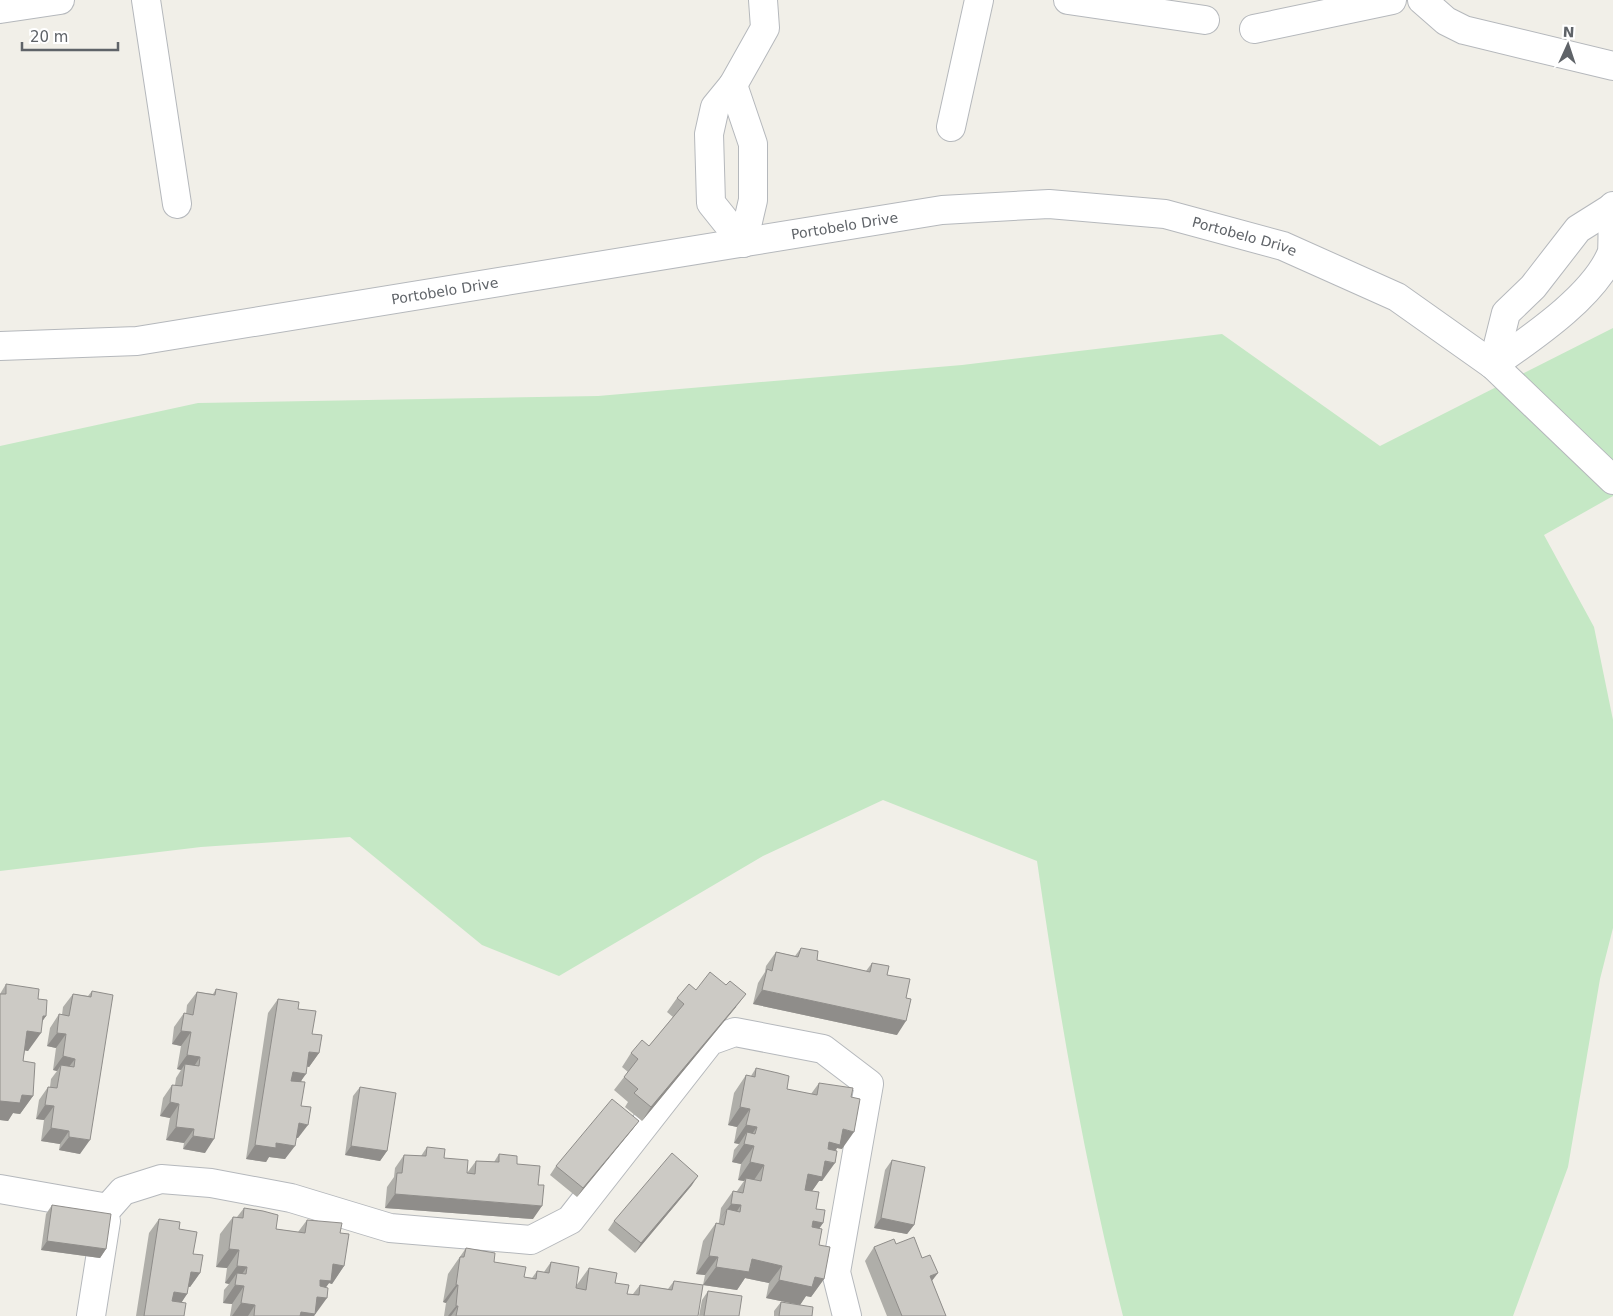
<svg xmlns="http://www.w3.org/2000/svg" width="1613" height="1316" font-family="'DejaVu Sans',sans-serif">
  <rect width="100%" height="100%" fill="#f1efe8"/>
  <path fill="#c5e8c5" d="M1613,328V496L1544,535L1594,627L1613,720V928L1600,979L1568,1167L1513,1316H1123C1085,1166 1059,1014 1037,861L883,800L763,856L559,976L482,945L350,837L201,847L0,871V446L198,403L598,396L962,365L1222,334L1380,446Z"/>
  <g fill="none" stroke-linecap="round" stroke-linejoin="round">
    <defs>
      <g id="minor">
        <path d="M146,0L177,204"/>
        <path d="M1068,0L1205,20"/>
        <path d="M1422,0L1446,21L1464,30L1613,66"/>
        <path d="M0,9L60,0"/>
        <path d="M1254,29L1392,0"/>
        <path d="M733,85L753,144V200L743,243"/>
        <path d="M951,127L979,0"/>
        <path d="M743,243L711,203L709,134L715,107L733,85L765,28L763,0"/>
        <path id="s1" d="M0,346L137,341L942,210L1049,204L1165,214L1283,246L1397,297L1493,365L1613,480"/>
        <path d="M1493,365C1530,339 1595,296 1612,252C1613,240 1612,220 1613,206"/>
        <path d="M1493,365L1506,313L1533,287L1578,229L1613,207"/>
        <path d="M0,1189L108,1208L123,1191L161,1179L211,1183L291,1198L390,1228L531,1240L570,1220L710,1041L735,1032L823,1049L869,1084L836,1272L847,1316"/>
        <path d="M91,1316L106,1221"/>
      </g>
    </defs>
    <use href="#minor" stroke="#b5b8bc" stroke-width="30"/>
    <use href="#minor" stroke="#fff" stroke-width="28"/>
  </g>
  <path fill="#afaea9" d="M801,948L817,960L866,971L872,963L887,975L897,1035L753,1004L758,983L765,972L766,966L776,952L795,956Z
    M6,984L38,999L46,1016L42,1021L28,1051L25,1050L23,1061L33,1096L20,1114L13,1113L8,1121L0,1120V994Z
    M216,989L205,1153L183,1149L184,1143L166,1140L170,1118L160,1116L163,1098L172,1085H175L176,1078L181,1070L177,1069L181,1046L172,1044L174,1027L184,1013L186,1014L187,1005L197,992L213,994Z
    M696,990L736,1007L642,1121L625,1107L628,1102L614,1090L628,1072L622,1067L631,1053L649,1046L673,1017L667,1012L677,998Z
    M92,991L80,1154L59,1150L60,1144L41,1141L44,1120L36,1119L39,1100L48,1087H50L51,1079L57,1071L53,1070L56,1048L47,1046L50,1028L59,1014L62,1015L63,1007L73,994L88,996Z
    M278,999L298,1009L312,1034L319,1053L309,1067L307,1066L301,1082V1106L298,1138H296L285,1159L269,1157L266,1162L246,1159L268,1013Z
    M756,1068L787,1089L811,1094L819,1083L842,1149L837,1148L822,1181H819L812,1191L816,1209L823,1223L819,1229V1245L824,1279L811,1297L806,1296L800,1305L766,1298L769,1283L745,1278L737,1290L703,1285L705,1275L696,1274L703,1241L716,1223L718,1224L719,1222L721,1208L733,1191H737L744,1181L738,1180L741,1164L732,1162L734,1150L739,1144L734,1143L737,1127L728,1125L734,1093L746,1075L751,1076Z
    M360,1087L387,1151L380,1161L345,1155L353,1096Z
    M639,1121L632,1130L577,1197L550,1175L556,1166Z
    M427,1147L467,1173L476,1161L494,1162L499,1154L517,1164L533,1219L385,1208L387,1187L394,1177L395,1168L404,1155L421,1156Z
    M892,1160L914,1225L907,1234L874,1228L885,1170Z
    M692,1185L635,1253L608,1230L614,1221Z
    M52,1205L106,1249L100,1258L41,1250L46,1214Z
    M244,1208L276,1229L298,1232L307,1220L340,1233L344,1266L332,1284L329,1283L326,1287L314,1316H230L232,1304L223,1303L224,1290L229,1284L225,1283L227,1268L216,1267L220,1234L233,1217H237Z
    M159,1219L179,1229L193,1254L200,1273L190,1287H188L187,1294L181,1302L184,1316H136L149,1233Z
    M896,1244L932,1281L946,1316H887L865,1261L874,1247Z
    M466,1248L524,1277L532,1278L537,1271L544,1272L551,1262L576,1286L589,1268L615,1283L627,1294H633L640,1285L668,1289L674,1281L698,1316H444L446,1303L443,1302L448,1274Z
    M708,1291L739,1316H699L702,1300Z
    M781,1302L812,1316H774V1311Z"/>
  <path fill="#8f8d8a" d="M762,990L906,1021L897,1035L753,1004Z
    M746,994L736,1007L642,1121L651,1107Z
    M43,1016H46L35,1032L41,1033L28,1051L15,1049L27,1031Z
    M181,1031L191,1032L181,1046L172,1044Z
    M57,1033L66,1034L56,1048L47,1046Z
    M309,1052L319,1053L309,1067L300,1065Z
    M187,1055L200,1057L191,1071L185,1064L181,1070L177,1069Z
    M63,1056L75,1059L65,1072L61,1065L57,1071L53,1070Z
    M293,1072L306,1074L296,1088L283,1085Z
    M22,1095L33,1096L20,1114L13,1113L8,1121L0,1120V1101Z
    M170,1102L179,1104L170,1118L160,1116Z
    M45,1105L54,1106L44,1120L36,1119Z
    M740,1107L750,1109L737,1127L728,1125Z
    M639,1121L632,1130L577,1197L583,1188Z
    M299,1123L308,1125L298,1138L289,1137Z
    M746,1125L757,1127L745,1144L754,1146L741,1164L732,1162L744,1144L747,1132L739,1144L734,1143Z
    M176,1127L194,1129L184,1143L166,1140Z
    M51,1128L69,1131L60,1144L41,1141Z
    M843,1129L854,1132L842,1149L837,1148L827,1162L835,1163L822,1181H819L810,1194L796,1192L829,1142Z
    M193,1136L214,1139L205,1153L183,1149Z
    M69,1137L90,1140L80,1154L59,1150Z
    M276,1143L295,1146L285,1159L269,1157L266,1162L246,1159L255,1145Z
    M351,1146L387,1151L380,1161L345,1155Z
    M750,1162L764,1165L752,1183L746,1178L744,1181L738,1180Z
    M698,1176L692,1185L635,1253L641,1243Z
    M395,1194L542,1206L533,1219L385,1208Z
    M731,1204L741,1205L729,1223L727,1209L718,1222Z
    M881,1218L914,1225L907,1234L874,1228Z
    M813,1221L823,1223L810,1241Z
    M47,1241L106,1249L100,1258L41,1250Z
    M229,1249L239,1250L227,1268L216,1267Z
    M709,1256L718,1257L705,1275L696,1274Z
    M752,1259L782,1266L769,1283L745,1278L737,1290L703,1285L716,1267Z
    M333,1264L344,1266L332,1284L329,1283L319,1297L327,1298L314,1316H298L320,1280Z
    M237,1266L247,1267L235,1284L237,1273L229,1284L225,1283Z
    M191,1272L200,1273L190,1287L181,1285Z
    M938,1273L928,1286L930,1276Z
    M815,1277L824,1279L811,1297L806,1296L800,1305L766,1298L779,1280Z
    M235,1285L244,1286L232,1304L223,1303Z
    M456,1285H458L446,1303L443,1302Z
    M174,1292L187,1294L178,1308L164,1305Z
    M241,1303L255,1305L248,1316H232Z
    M456,1306H458L451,1316H448Z"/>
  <path fill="#cccac5" stroke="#8f8d8a" d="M801,948L818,951L817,960L870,972L872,963L889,966L887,975L910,979L906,998L911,999L906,1021L762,990L767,969L772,971L776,952L798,957Z
    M710,972L726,985L730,981L746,994L651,1107L634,1093L638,1089L624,1077L638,1059L631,1053L642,1040L649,1046L684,1004L677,998L689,984L696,990Z
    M6,984L39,989L38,999L47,1000L46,1016H43L41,1033L27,1031L23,1061L35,1063L33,1096L22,1095L20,1103L0,1101V994H6Z
    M216,989L237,993L214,1139L193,1136L194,1129L176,1127L179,1104L170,1102L172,1085L182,1086L185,1064L199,1066L200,1057L187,1055L191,1032L181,1031L184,1013L193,1015L197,992L215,995Z
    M92,991L113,995L90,1140L69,1137V1131L51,1128L54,1106L45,1105L48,1087L57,1088L61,1065L74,1067L75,1059L63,1056L66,1034L57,1033L59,1014L69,1016L73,994L91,997Z
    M278,999L299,1002L298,1009L316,1011L312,1034L322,1035L319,1053L309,1052L306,1074L293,1072L291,1081L305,1082L301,1106L311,1107L308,1125L299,1123L295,1146L276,1143V1148L255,1145Z
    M756,1068L778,1073L789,1076L787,1089L817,1095L819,1083L853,1088L851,1097L860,1099L854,1132L843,1129L840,1145L829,1142L828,1149L837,1151L835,1163L825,1161L822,1177L808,1174L805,1190L819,1192L816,1209L825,1210L823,1223L813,1221L812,1227L822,1229L819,1245L830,1247L824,1279L815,1277L812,1287L779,1280L782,1266L752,1259L749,1272L716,1267L718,1257L709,1256L716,1223L724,1225L727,1209L740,1212L741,1205L731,1204L733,1191L743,1193L746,1178L761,1181L764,1165L750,1162L754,1146L744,1144L747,1132L755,1134L757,1127L746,1125L750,1109L740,1107L746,1075L755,1077Z
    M360,1087L396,1093L387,1151L351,1146Z
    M612,1099L639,1121L583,1188L556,1166Z
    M427,1147L445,1149L444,1158L468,1160L467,1173L475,1174L476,1161L499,1162V1154L517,1156V1164L540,1166L538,1185H544L542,1206L395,1194L397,1173H402L404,1155L426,1156Z
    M672,1153L698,1176L641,1243L614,1221Z
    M892,1160L925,1167L914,1225L881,1218Z
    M52,1205L111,1214L106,1249L47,1241Z
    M244,1208L263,1211L278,1215L276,1229L305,1233L307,1220L342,1223L340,1233L349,1234L344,1266L333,1264L331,1281L320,1280V1286L328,1288L327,1298L317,1297L315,1314L301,1312L300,1316H254L255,1305L241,1303L244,1286L235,1285L237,1273L246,1274L247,1267L237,1266L239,1250L229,1249L233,1217L243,1218Z
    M159,1219L180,1222L179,1229L197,1232L193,1254L203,1255L200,1273L191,1272L187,1294L174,1292L172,1301L186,1303L184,1316H144Z
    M914,1237L922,1258L930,1255L938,1273L930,1276L946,1316H902L874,1247L894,1239L896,1244Z
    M466,1248L495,1253L494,1262L526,1267L524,1277L536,1279L537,1271L549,1273L551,1262L579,1267L576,1288L586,1290L589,1268L617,1273L615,1283L629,1285L627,1294L639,1295L640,1285L672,1290L674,1281L703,1285L698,1316H456L458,1306H456L458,1285H456L460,1257H464Z
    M708,1291L742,1296L739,1316H704Z
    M781,1302L813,1307L812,1316H779Z"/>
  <g text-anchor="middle" stroke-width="4.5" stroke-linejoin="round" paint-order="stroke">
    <g font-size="14" fill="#5f6368" stroke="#fff">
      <text dy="5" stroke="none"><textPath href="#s1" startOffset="854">Portobelo Drive</textPath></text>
      <text dy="5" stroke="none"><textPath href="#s1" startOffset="1259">Portobelo Drive</textPath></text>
      <text dy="5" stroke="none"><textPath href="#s1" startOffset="449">Portobelo Drive</textPath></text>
    </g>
  </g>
  <g transform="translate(1568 45) rotate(3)" stroke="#ffffff" stroke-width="4" paint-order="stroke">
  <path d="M0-4L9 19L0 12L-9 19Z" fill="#5f6368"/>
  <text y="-8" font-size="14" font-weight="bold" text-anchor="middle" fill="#5f6368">N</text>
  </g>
  <path d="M22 42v8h96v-8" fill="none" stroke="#5f6368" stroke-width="2.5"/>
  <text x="30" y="42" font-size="15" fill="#5f6368" stroke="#ffffff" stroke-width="4" paint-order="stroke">20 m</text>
</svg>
